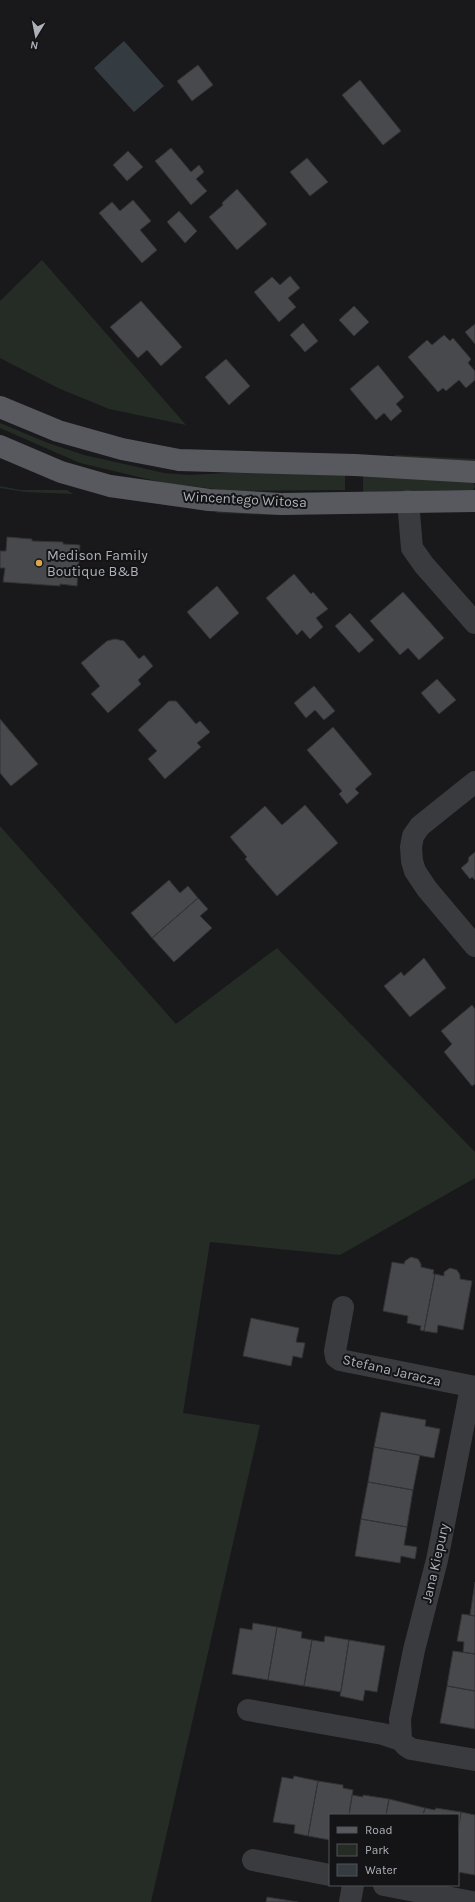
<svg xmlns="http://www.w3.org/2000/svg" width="475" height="1902" font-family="Karla,sans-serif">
  <rect width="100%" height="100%" fill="#19191b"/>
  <path fill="#252c26" d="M42,260L186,425L109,409L58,388L0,358V301Z
    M0,423L48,443L84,455L164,473L189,475L243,472L345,475V490L232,491L164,483L80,463L0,428Z
    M395,455L475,459V464L397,458Z
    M363,475L473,480L475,487L473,490L363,492Z
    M0,486L21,490H67L73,494L25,492L0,488Z
    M218,510L347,513L271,515L216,513Z
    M0,826L176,1024L277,948L475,1152V1178L340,1255L210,1242L183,1413L260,1425L151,1902H0Z"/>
  <path fill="#343c42" d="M124,41L164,86L134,112L94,68Z"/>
  <path fill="#48494d" stroke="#333336" d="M198,65L213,85L192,101L177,81Z
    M360,80L401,131L383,145L342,95Z
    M171,148L191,172L199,165L204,172L196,179L207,191L191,205L155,161Z
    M128,151L143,167L127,181L113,165Z
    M307,158L328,182L310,196L290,172Z
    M237,189L267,224L237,250L209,217L223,205L222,203Z
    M133,200L151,221L140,230L157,250L142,263L99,213L112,202L120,211Z
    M179,211L197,231L185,243L167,222Z
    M290,276L300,288L288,298L296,307L279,322L254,292L272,277L280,285Z
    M141,301L182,347L161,366L147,350L138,358L110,327Z
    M354,306L369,322L354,336L339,320Z
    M303,323L318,341L305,352L290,335Z
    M475,324V344L465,332Z
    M444,335L450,341L453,338L471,359L468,363L475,371V380L466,388L459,380L446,391L443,388L438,392L408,357L427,340L432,345Z
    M226,359L250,386L229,405L205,377Z
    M378,365L404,397L396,404L402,411L391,421L384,413L376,420L350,389Z
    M7,537L32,539V541L63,542V544L80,545L77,586L60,584V586L3,582L5,568H0V551H6Z
    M294,574L311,594L313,592L328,609L316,618L323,627L310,639L302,630L297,635L266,598Z
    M217,586L239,613L210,639L187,612Z
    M403,592L444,638L419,660L408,648L400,655L370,621Z
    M350,613L374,640L359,653L335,626Z
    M115,639L124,641L139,659L144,655L153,666L138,680L141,684L108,713L91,694L100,686L81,663L107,641Z
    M437,679L456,700L439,714L421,693Z
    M314,686L335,711L324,720L315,710L306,718L294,703Z
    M169,701H176L196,724L200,721L210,732L197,743L201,747L165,779L148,759L157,751L138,730Z
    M0,719L38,764L11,786L0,773Z
    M333,727L372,774L355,789L359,793L347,804L339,794L342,791L307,750Z
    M305,805L338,843L277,896L245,859L247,857L230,837L265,806L282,825Z
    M475,852V880L472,877L470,879L461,868L468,862L469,857Z
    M169,880L180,893L188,886L198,898L152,938L131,913Z
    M198,898L208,909L200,916L212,928L174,962L152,938Z
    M424,958L446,988L410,1017L384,986L401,972L404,976Z
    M472,1005L475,1009V1084L472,1086L444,1052L452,1044L441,1031Z
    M411,1257L418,1259L421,1264V1267L434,1270L433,1274H435L424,1331L420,1330L421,1326L407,1323L408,1316L383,1311L392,1262L404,1264L405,1261Z
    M450,1268L457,1270L460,1275V1279L472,1281L463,1330L438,1325L437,1333L424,1331L435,1274L444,1276V1272Z
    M251,1318L299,1328L296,1342L305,1343L302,1358L293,1356L291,1366L243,1356Z
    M381,1412L426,1420L425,1426L440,1429L434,1458L374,1447Z
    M374,1447L420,1455L413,1490L368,1482Z
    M368,1482L413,1490L407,1527L361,1519Z
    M361,1519L407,1527L404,1545L417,1547L415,1559L401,1556L400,1563L355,1556Z
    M475,1582V1616L470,1615Z
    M462,1614L475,1616V1654L463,1652L464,1642L457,1641Z
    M253,1623L277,1627L268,1680L232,1674L240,1628L252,1630Z
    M277,1627L302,1632L301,1638L312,1640L304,1686L268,1680Z
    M325,1636L349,1640L341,1692L304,1686L312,1640L324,1642Z
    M349,1640L385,1646L377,1692L365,1690L363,1701L340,1696Z
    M453,1651L475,1654V1691L447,1686Z
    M447,1686L475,1691V1729L440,1723Z
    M294,1776L318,1781L308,1836L294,1833L295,1825L273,1822L282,1777L293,1779Z
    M318,1781L343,1785V1788L353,1790L349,1815H330V1840L308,1836Z
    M352,1795L363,1797V1795L389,1799L386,1815H349Z
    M389,1799L425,1808L423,1815H386Z
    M425,1808L435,1810L436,1808L461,1812L458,1831V1815H423Z
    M461,1812L475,1815V1875L458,1872V1831Z
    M267,1897L298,1902H266Z"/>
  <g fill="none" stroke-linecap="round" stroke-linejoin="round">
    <path stroke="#3a3b3f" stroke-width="22" d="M408,501L412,548L424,565L475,623
      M475,782L420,826L413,836L411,847L412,861L415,871L427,889L475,946
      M343,1307L335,1351L336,1357L340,1360L475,1387
      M471,1387L437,1560L414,1650L400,1719L401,1740L405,1745L411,1749L475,1760
      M248,1710L383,1734L401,1740
      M253,1860L330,1875
      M384,1885L472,1902
      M350,1902L353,1885"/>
    <path stroke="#57595e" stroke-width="22" d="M0,407L58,431L122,449L179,460L355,465L475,472
      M0,446L61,472L110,486L209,500L281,504L475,501"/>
  </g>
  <circle fill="#dca650" stroke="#141416" stroke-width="1.5" cx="39" cy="563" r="4"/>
  <g text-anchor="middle" stroke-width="4" stroke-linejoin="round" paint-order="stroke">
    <g font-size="14" fill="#adb1b9" stroke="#141416">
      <text transform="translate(245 499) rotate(3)" y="5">Wincentego Witosa</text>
      <text transform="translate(392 1370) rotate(13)" y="5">Stefana Jaracza</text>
      <text transform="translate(435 1563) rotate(-77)" y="5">Jana Kiepury</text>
    </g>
    <g font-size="14" fill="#adb1b9" stroke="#141416" text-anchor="start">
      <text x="47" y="560">Medison Family<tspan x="47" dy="16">Boutique B&amp;B</tspan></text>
    </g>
  </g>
  <rect x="329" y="1814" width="130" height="72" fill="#141416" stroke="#515357"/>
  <rect x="337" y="1827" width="20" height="6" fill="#57595e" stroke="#515357"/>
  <text x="365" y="1834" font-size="12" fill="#adb1b9">Road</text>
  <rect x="337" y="1844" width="20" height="12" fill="#252c26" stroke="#515357"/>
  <text x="365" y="1854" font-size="12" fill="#adb1b9">Park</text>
  <rect x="337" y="1864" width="20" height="12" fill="#343c42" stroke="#515357"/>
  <text x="365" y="1874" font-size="12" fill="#adb1b9">Water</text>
  <g transform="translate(36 36) rotate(190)" stroke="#141416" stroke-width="3" paint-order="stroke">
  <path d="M0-3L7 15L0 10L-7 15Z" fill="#adb1b9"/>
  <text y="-6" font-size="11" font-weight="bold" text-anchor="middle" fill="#adb1b9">N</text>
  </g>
</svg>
